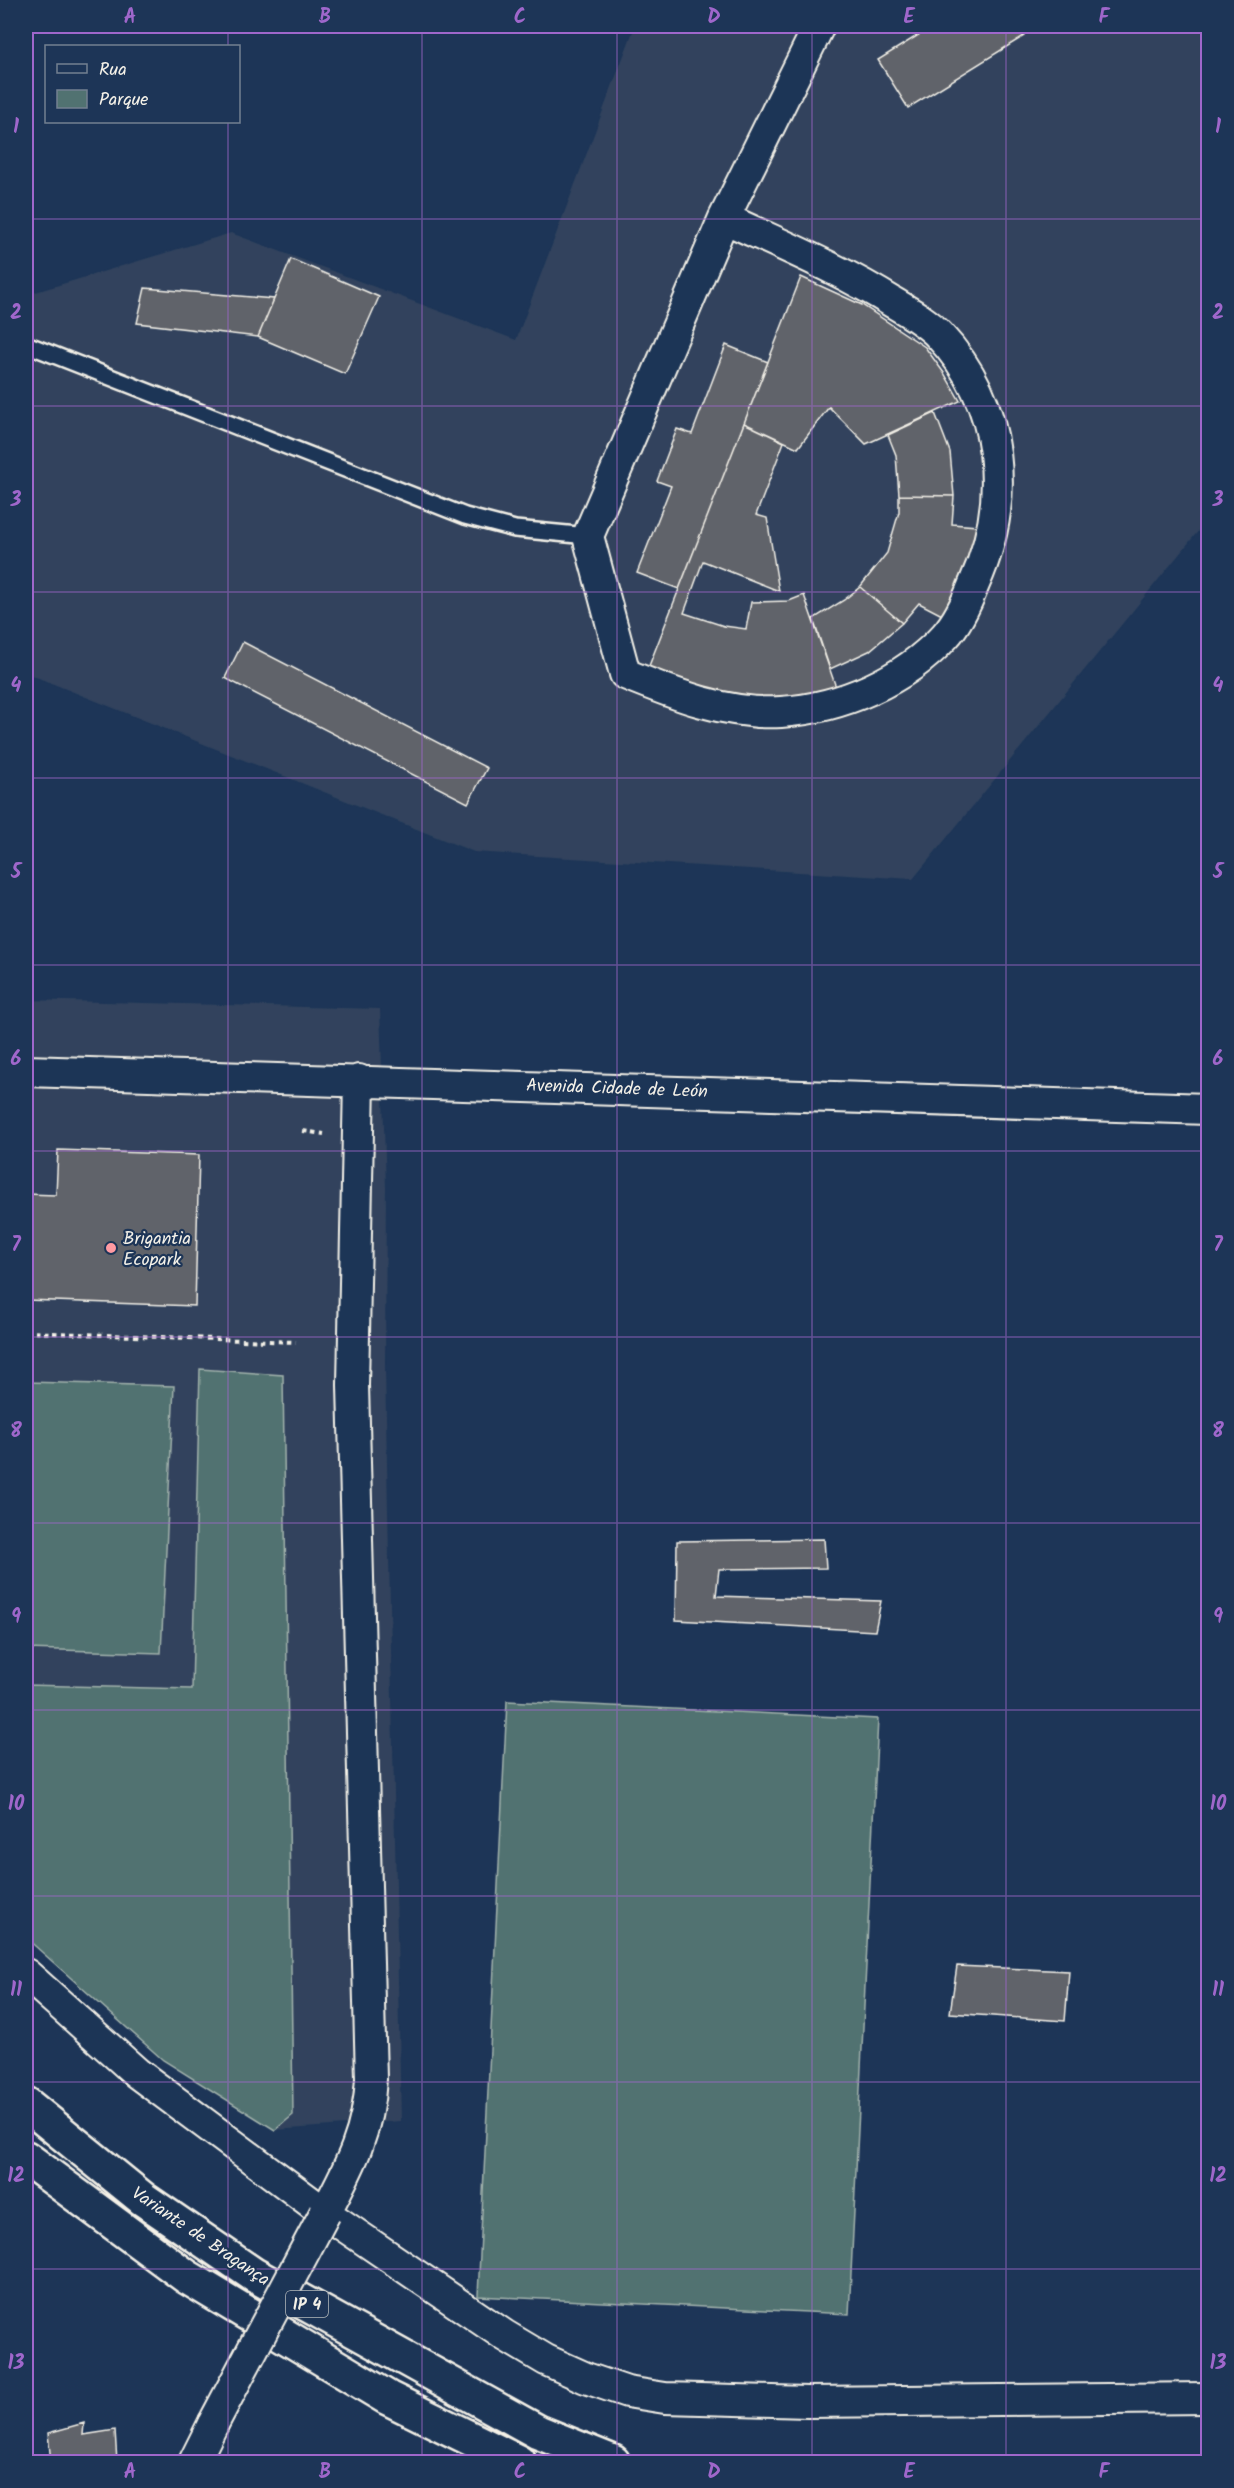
<svg xmlns="http://www.w3.org/2000/svg" width="1234" height="2488" font-family="Kalam,sans-serif">
  <rect width="100%" height="100%" fill="#1d3557"/>
  <filter id="ink" filterUnits="userSpaceOnUse"><feTurbulence type="fractalNoise" baseFrequency=".0167" numOctaves="2"/><feDisplacementMap in="SourceGraphic" scale="12" xChannelSelector="R" yChannelSelector="G"/><feConvolveMatrix kernelMatrix="1 2 1 2 8 2 1 2 1" color-interpolation-filters="sRGB"/></filter>
  <g filter="url(#ink)">
    <path fill="#31435d" d="M635,26H1208V515L1204,524L913,879L474,852L26,673V295L231,233L516,340Z
      M26,1000L380,1009L386,1187L385,1369L401,2121L275,2130L163,2060L26,1938Z"/>
    <path fill="#517271" stroke="#a2b2ac" stroke-width="1.5" d="M200,1369L283,1375L293,2115L275,2130L163,2060L26,1938V1685L192,1689Z
      M26,1382L174,1386L161,1653L26,1649Z
      M507,1701L878,1719L849,2314L478,2296Z"/>
    <path fill="#61636b" stroke="#f4f1e8" stroke-width="1.5" d="M933,26H1018L1024,36L908,108L878,60Z
      M291,259L379,297L345,374L258,337Z
      M801,277L862,305L925,347L944,373L960,401L866,444L829,407L798,448L744,423Z
      M145,288L274,299L258,337L137,323Z
      M726,345L768,362L679,589L637,573L671,486L657,481L677,429L692,434Z
      M935,413L950,452L954,496L899,495L896,455L888,435Z
      M744,423L784,442L756,515L767,518L779,591L703,561L684,613L724,626L746,629L751,602L789,601L804,595L838,693L750,702L647,671Z
      M899,495L954,496L952,524L977,526L971,554L954,597L942,615L919,603L902,623L860,587L887,553L899,512Z
      M860,587L902,623L869,651L830,669L813,619L844,600Z
      M243,642L487,768L468,803L225,678Z
      M58,1150L199,1155L195,1306L26,1300V1194L56,1195Z
      M824,1539L826,1568L719,1569L716,1596L881,1601L875,1631L676,1620L677,1541Z
      M1206,1914H1208V1969H1204Z
      M957,1966L1069,1971L1065,2021L950,2013Z
      M84,2423L83,2435L115,2430L117,2462H51L48,2433Z"/>
    <g fill="none" stroke-linecap="round" stroke-linejoin="round">
      <defs>
        <path id="service" d="M26,344L465,516L515,529L588,536"/>
        <path id="minor" d="M724,218C782,245 840,269 894,303C909,312 927,322 939,335C1004,404 1012,500 974,584C967,602 958,622 945,636C904,681 841,708 781,712C726,715 674,694 625,674L588,536L724,218L819,26
          M26,1071L1208,1109
          M26,1974L137,2073L325,2213L504,2335L546,2360L586,2378L627,2392L665,2398L808,2402L1208,2398
          M325,2213C350,2166 368,2133 371,2079L353,1385L359,1080
          M194,2462L213,2424"/>
        <path id="trunk" d="M26,2104L143,2199L254,2275L538,2432L613,2462
          M26,2158L187,2277L388,2398L518,2462"/>
      </defs>
      <use href="#service" stroke="#f4f1e8" stroke-width="20"/>
      <use href="#minor" stroke="#f4f1e8" stroke-width="34"/>
      <use href="#trunk" stroke="#f4f1e8" stroke-width="38"/>
      <path stroke="#f4f1e8" stroke-width="4" stroke-dasharray="4.5 4.5" stroke-linecap="butt" d="M303,1131L324,1134
        M26,1332L296,1342"/>
      <use href="#service" stroke="#1d3557" stroke-width="15"/>
      <use href="#minor" stroke="#1d3557" stroke-width="30"/>
      <use href="#trunk" stroke="#1d3557" stroke-width="33"/>
      <defs>
        <path id="minor-bridge" d="M213,2424L325,2213"/>
      </defs>
      <use href="#minor-bridge" stroke="#f4f1e8" stroke-width="34" stroke-linecap="butt"/>
      <use href="#minor-bridge" stroke="#1d3557" stroke-width="30"/>
    </g>
  </g>
  <path fill="none" stroke="#9f67cb" stroke-width="1.5" stroke-opacity="0.55" d="M228,26V46M422,26V2462M617,26V2462M812,26V2462M1006,26V2462M228,122V2462M26,219H1208M26,406H1208M26,592H1208M26,778H1208M26,965H1208M26,1151H1208M26,1337H1208M26,1523H1208M26,1710H1208M26,1896H1208M26,2082H1208M26,2269H1208"/>
  <circle fill="#ff9aa2" stroke="#1d3557" stroke-width="2" cx="111" cy="1248" r="6"/>
  <g text-anchor="middle" stroke-width="4.5" stroke-linejoin="round" paint-order="stroke">
    <rect fill="#1d3557" stroke="#b4b9bc" stroke-width="1.5" x="286" y="2291" width="42" height="26" rx="4.5"/>
    <g font-size="16" font-weight="bold" fill="#f4f1e8">
      <text x="307" y="2310">IP 4</text>
    </g>
    <g font-size="18" fill="#f4f1e8" stroke="#1d3557">
      <text transform="translate(617 1088) rotate(2)" y="6">Avenida Cidade de León</text>
      <text transform="translate(201 2236) rotate(34)" y="6">Variante de Bragança</text>
    </g>
    <g font-size="18" fill="#f4f1e8" stroke="#1d3557" text-anchor="start">
      <text x="123" y="1244">Brigantia<tspan x="123" dy="21">Ecopark</tspan></text>
    </g>
  </g>
  <rect width="1234" height="2488" fill="none" stroke="#1d3557" stroke-width="66"/>
  <rect x="45" y="45" width="195" height="78" fill="#1d3557" stroke="#738091" stroke-width="1.5"/>
  <rect x="57" y="64" width="30" height="9" fill="#1d3557" stroke="#738091" stroke-width="1.5"/>
  <text x="99" y="75" font-size="18" fill="#f4f1e8">Rua</text>
  <rect x="57" y="90" width="30" height="18" fill="#517271" stroke="#738091" stroke-width="1.5"/>
  <text x="99" y="105" font-size="18" fill="#f4f1e8">Parque</text>
  <rect x="33" y="33" width="1168" height="2422" fill="none" stroke="#9f67cb" stroke-width="2"/>
  <g font-size="20" text-anchor="middle" font-weight="bold" fill="#9f67cb">
    <text x="130" y="23">A</text>
    <text x="325" y="23">B</text>
    <text x="520" y="23">C</text>
    <text x="714" y="23">D</text>
    <text x="909" y="23">E</text>
    <text x="1104" y="23">F</text>
    <text x="16" y="133">1</text>
    <text x="1218" y="133">1</text>
    <text x="16" y="319">2</text>
    <text x="1218" y="319">2</text>
    <text x="16" y="506">3</text>
    <text x="1218" y="506">3</text>
    <text x="16" y="692">4</text>
    <text x="1218" y="692">4</text>
    <text x="16" y="878">5</text>
    <text x="1218" y="878">5</text>
    <text x="16" y="1065">6</text>
    <text x="1218" y="1065">6</text>
    <text x="16" y="1251">7</text>
    <text x="1218" y="1251">7</text>
    <text x="16" y="1437">8</text>
    <text x="1218" y="1437">8</text>
    <text x="16" y="1623">9</text>
    <text x="1218" y="1623">9</text>
    <text x="16" y="1810">10</text>
    <text x="1218" y="1810">10</text>
    <text x="16" y="1996">11</text>
    <text x="1218" y="1996">11</text>
    <text x="16" y="2182">12</text>
    <text x="1218" y="2182">12</text>
    <text x="16" y="2369">13</text>
    <text x="1218" y="2369">13</text>
    <text x="130" y="2478">A</text>
    <text x="325" y="2478">B</text>
    <text x="520" y="2478">C</text>
    <text x="714" y="2478">D</text>
    <text x="909" y="2478">E</text>
    <text x="1104" y="2478">F</text>
  </g>
</svg>
